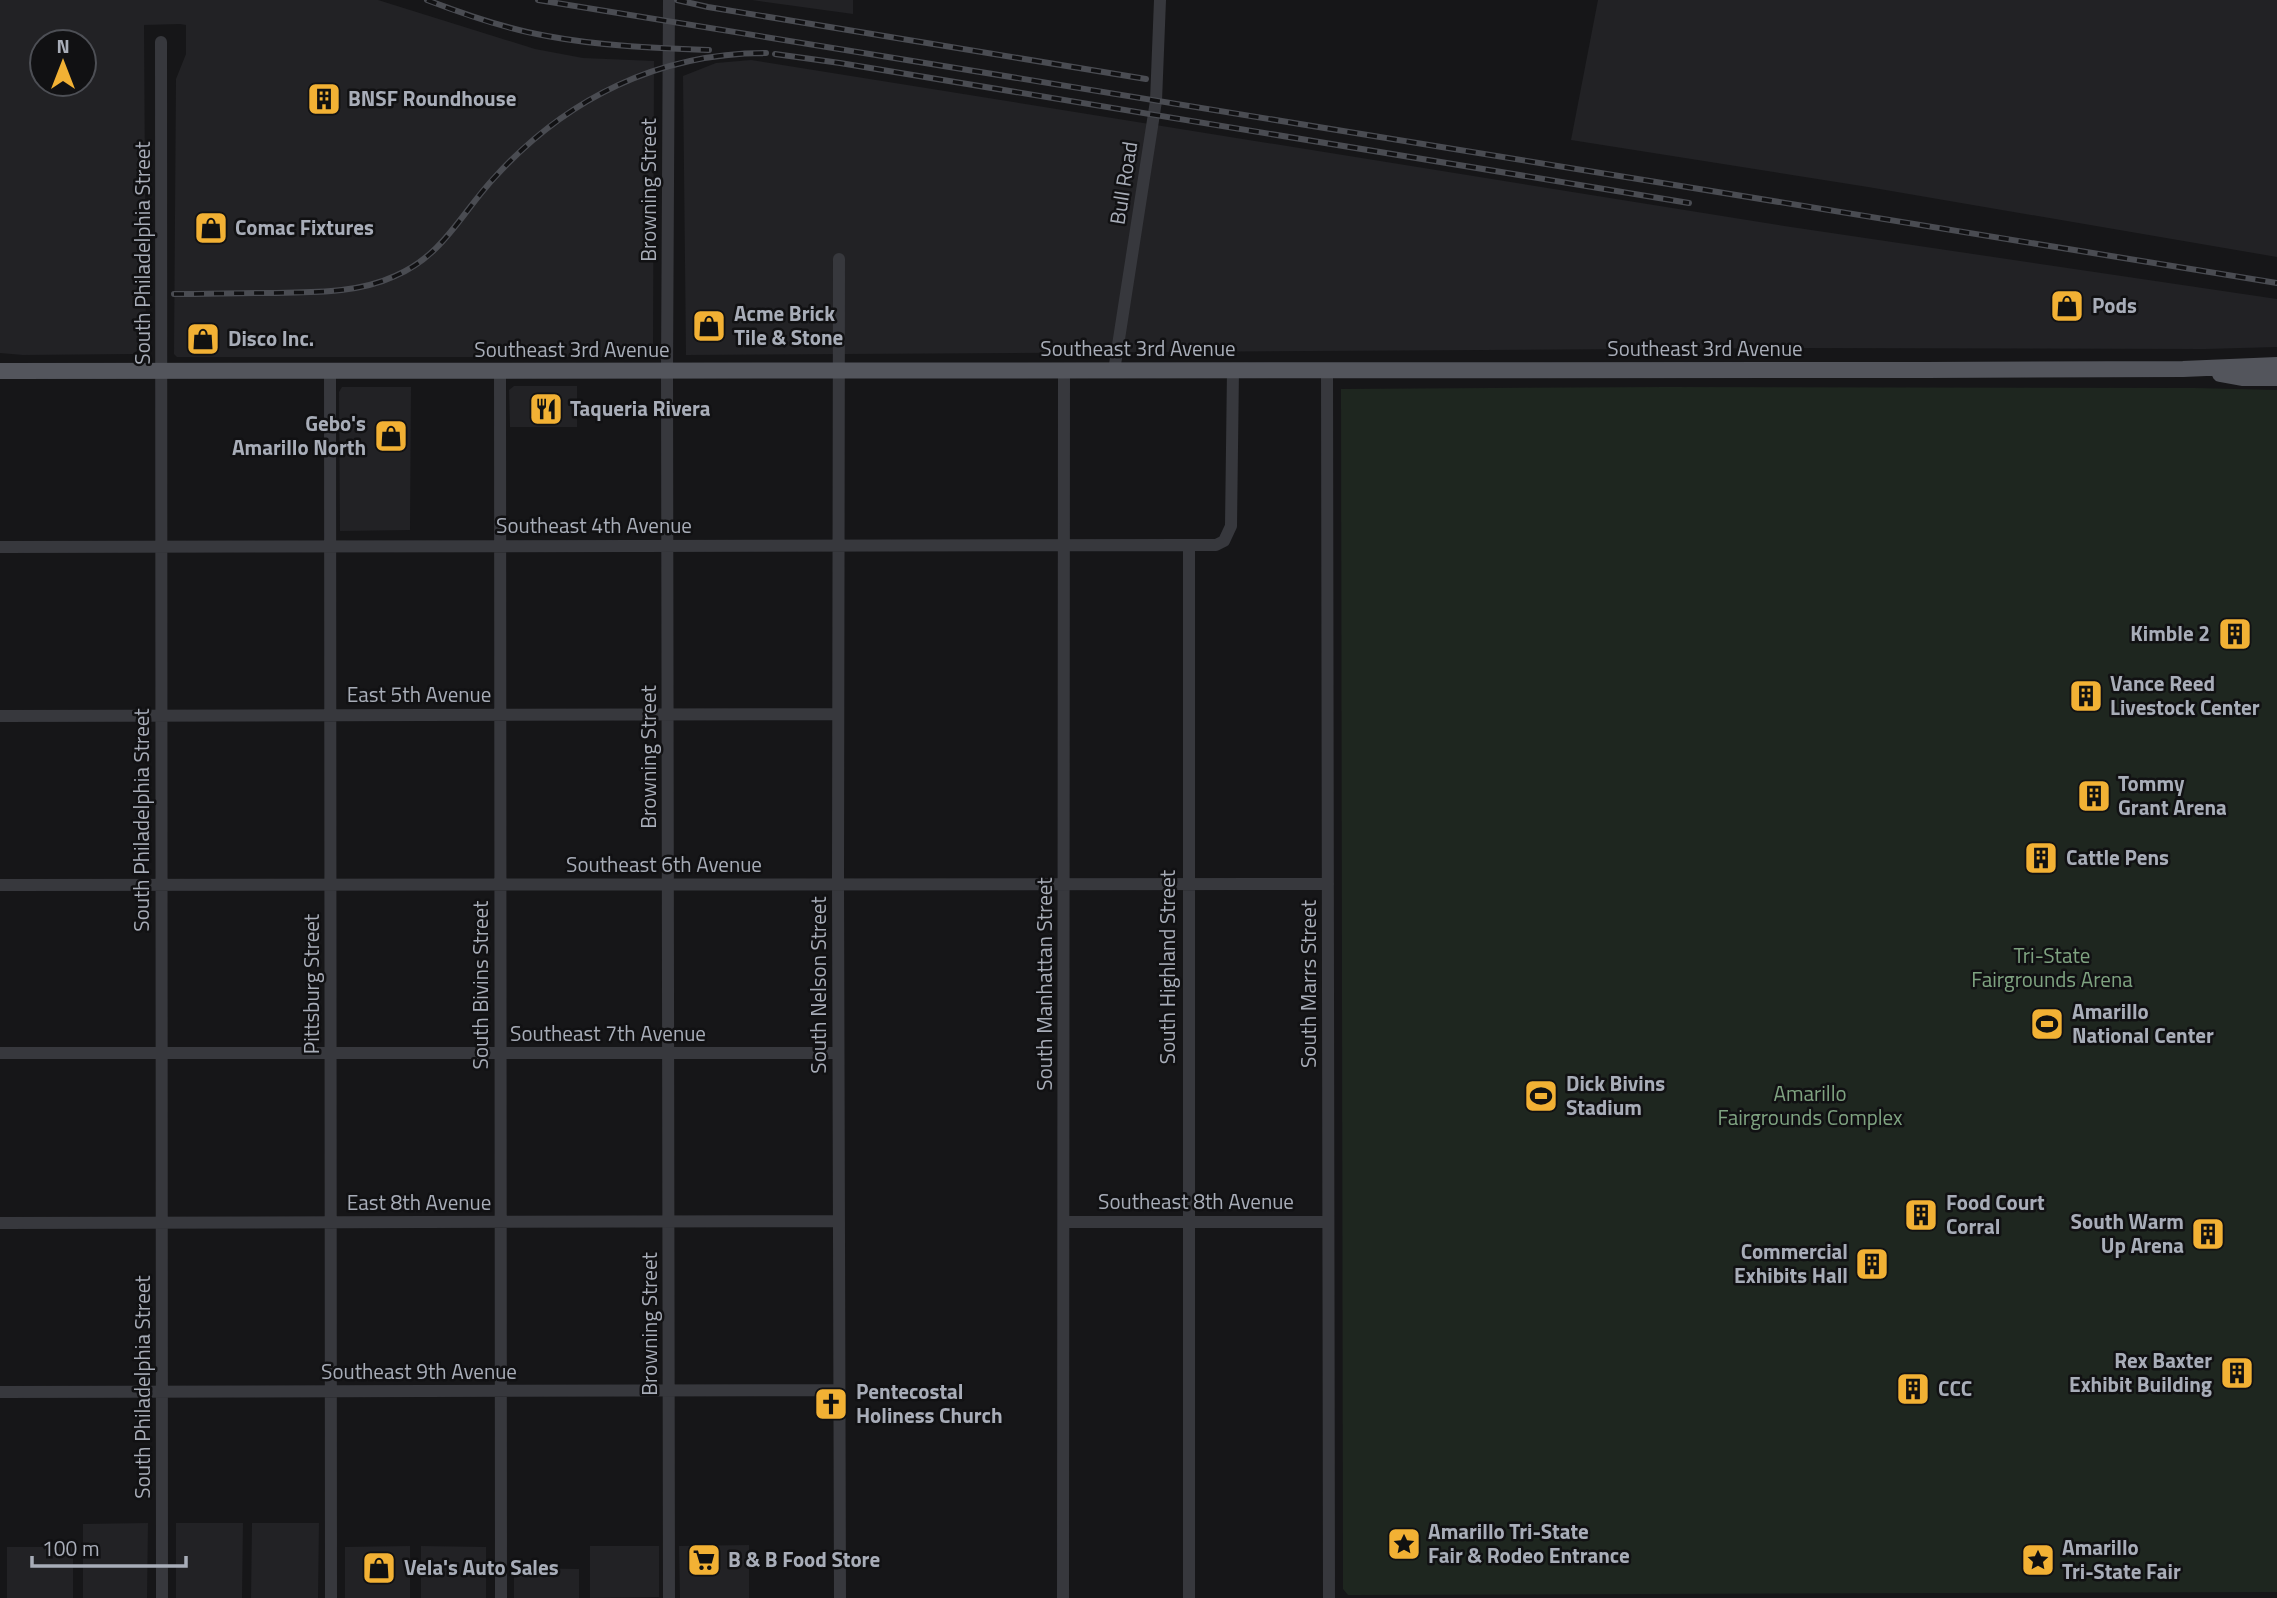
<svg xmlns="http://www.w3.org/2000/svg" width="2277" height="1598" font-family="'Titillium Web',sans-serif">
  <rect width="100%" height="100%" fill="#161618"/>
  <path fill="#222225" fill-rule="evenodd" d="M0,0H378L535,49L583,58L654,61L653,357H177L174,354L176,79L186,54V25L180,24L144,25L146,343L133,354L23,355L0,353ZM84,42V84H42V42Z
    M752,0H853V14Z
    M1598,0H2277V257L1868,187L1571,140Z
    M751,60L1791,227L2277,299V347L2205,349L1788,348L686,355L683,76L716,63Z
    M514,386H577V427H510L509,390Z
    M342,387H411L410,530L340,531L339,392Z
    M148,1523L147,1598H83V1524Z
    M176,1523H243L242,1598H176Z
    M252,1523H319L318,1598H251Z
    M749,1545V1598H680L679,1546Z
    M410,1546V1598H345V1547Z
    M421,1546L486,1547V1598H421Z
    M590,1546H659V1597L590,1598Z
    M7,1547H73V1598H7Z
    M514,1568L579,1569V1598H514Z"/>
  <path fill="#1e261f" d="M1666,387L2195,388L2277,390V1592L1348,1595L1343,1589L1341,389Z"/>
  <g fill="none" stroke-linecap="round" stroke-linejoin="round">
    <path stroke="#37383d" stroke-width="12" d="M161,42L162,1598
      M839,259L838,884L840,1598
      M330,371L331,1598
      M500,371L501,1598
      M1114,371L1156,101L1160,0
      M1327,371L1329,1598
      M0,547L1189,545
      M0,716L838,714
      M0,885L1328,884
      M0,1053H838
      M1064,1222H1328
      M0,1223L838,1221
      M0,1392L838,1390
      M669,1598L667,371L669,0
      M1063,1598L1064,371
      M1189,1598V545H1216L1224,541L1231,526L1233,370"/>
    <path stroke="#53555c" stroke-width="16" d="M0,371L1925,370L2183,369L2277,365
      M2220,374L2242,378H2277"/>
    <defs>
      <path id="rail" d="M427,0C466,15 506,29 547,36C600,46 655,48 709,50
        M538,0L2277,283
        M677,0L708,7L1146,79
        M775,54L840,63L1689,203
        M174,294C206,294 238,293 269,293C311,292 356,294 395,276C444,255 461,213 495,177C567,98 659,53 766,53"/>
    </defs>
    <use href="#rail" stroke="#4a4c52" stroke-width="6"/>
    <use href="#rail" stroke="#111113" stroke-width="3.5" stroke-dasharray="10" stroke-linecap="butt"/>
  </g>
  <defs>
    <symbol id="building-square" viewBox="-11 -11 22 22"><rect x="-9" y="-9" width="18" height="18" rx="4" fill="#f2b134" stroke="#111113"/><path d="M-4-6H4V6H1V3H-1V6H-4ZM-2.5-4.3h1.7v1.8h-1.7ZM.8-4.3h1.7v1.8H.8ZM-2.5-1h1.7V.8h-1.7ZM.8-1h1.7V.8H.8Z" fill="#111"/></symbol>
    <symbol id="shop-square" viewBox="-11 -11 22 22"><rect x="-9" y="-9" width="18" height="18" rx="4" fill="#f2b134" stroke="#111113"/><path d="M-5-2.5h2.3a2.7 3.5 0 0 1 5.4 0H5L5.5 6h-11ZM-1.5-2.5h3a1.5 2.3 0 0 0-3 0Z" fill="#111"/></symbol>
    <symbol id="restaurant-square" viewBox="-11 -11 22 22"><rect x="-9" y="-9" width="18" height="18" rx="4" fill="#f2b134" stroke="#111113"/><path d="M-5-6h1v4h1v-4h1v4h1v-4h1v5L-1.5 .5V6h-2V.5L-5-1ZM5-6V6H3V1.5H1.5Q1.5-4 5-6Z" fill="#111"/></symbol>
    <symbol id="stadium-square" viewBox="-11 -11 22 22"><rect x="-9" y="-9" width="18" height="18" rx="4" fill="#f2b134" stroke="#111113"/><path d="M0-5a6.5 5 0 1 0 0 10a6.5 5 0 1 0 0-10ZM-3.5-1.8h7v3.6h-7Z" fill="#111"/></symbol>
    <symbol id="church-square" viewBox="-11 -11 22 22"><rect x="-9" y="-9" width="18" height="18" rx="4" fill="#f2b134" stroke="#111113"/><path d="M-1.2-6h2.4v3.5h3.3v2.4h-3.3V6h-2.4V-.1h-3.3v-2.4h3.3Z" fill="#111"/></symbol>
    <symbol id="sight-square" viewBox="-11 -11 22 22"><rect x="-9" y="-9" width="18" height="18" rx="4" fill="#f2b134" stroke="#111113"/><path d="M0-6L1.8-2.2L6-1.7L2.9 1.2L3.7 5.4L0 3.3L-3.7 5.4L-2.9 1.2L-6-1.7L-1.8-2.2Z" fill="#111"/></symbol>
    <symbol id="supermarket-square" viewBox="-11 -11 22 22"><rect x="-9" y="-9" width="18" height="18" rx="4" fill="#f2b134" stroke="#111113"/><path d="M-6-5.5h2.5l.6 2H6L4.5 2H-2.5L-4.4-4H-6ZM-1.5 3.2a1.3 1.3 0 1 0 .1 0ZM3 3.2a1.3 1.3 0 1 0 .1 0Z" fill="#111"/></symbol>
  </defs>
  <g fill-rule="evenodd">
    <use href="#building-square" x="305" y="80" width="38" height="38"/>
    <use href="#shop-square" x="192" y="209" width="38" height="38"/>
    <use href="#shop-square" x="2048" y="287" width="38" height="38"/>
    <use href="#shop-square" x="690" y="307" width="38" height="38"/>
    <use href="#shop-square" x="184" y="320" width="38" height="38"/>
    <use href="#restaurant-square" x="527" y="390" width="38" height="38"/>
    <use href="#shop-square" x="372" y="417" width="38" height="38"/>
    <use href="#building-square" x="2216" y="615" width="38" height="38"/>
    <use href="#building-square" x="2067" y="677" width="38" height="38"/>
    <use href="#building-square" x="2075" y="777" width="38" height="38"/>
    <use href="#building-square" x="2022" y="839" width="38" height="38"/>
    <use href="#stadium-square" x="2028" y="1005" width="38" height="38"/>
    <use href="#stadium-square" x="1522" y="1077" width="38" height="38"/>
    <use href="#building-square" x="1902" y="1196" width="38" height="38"/>
    <use href="#building-square" x="2189" y="1215" width="38" height="38"/>
    <use href="#building-square" x="1853" y="1245" width="38" height="38"/>
    <use href="#building-square" x="2218" y="1354" width="38" height="38"/>
    <use href="#building-square" x="1894" y="1370" width="38" height="38"/>
    <use href="#church-square" x="812" y="1385" width="38" height="38"/>
    <use href="#sight-square" x="1385" y="1525" width="38" height="38"/>
    <use href="#supermarket-square" x="685" y="1541" width="38" height="38"/>
    <use href="#sight-square" x="2019" y="1541" width="38" height="38"/>
    <use href="#shop-square" x="360" y="1549" width="38" height="38"/>
  </g>
  <g text-anchor="middle" stroke-width="5" stroke-linejoin="round" paint-order="stroke">
    <g font-size="21" font-weight="bold" fill="#a8adb8" stroke="#111113" text-anchor="start">
      <text x="348" y="106">BNSF Roundhouse</text>
      <text x="235" y="235">Comac Fixtures</text>
      <text x="2092" y="313">Pods</text>
      <text x="734" y="321">Acme Brick<tspan x="734" dy="24">Tile &amp; Stone</tspan></text>
      <text x="228" y="346">Disco Inc.</text>
      <text x="570" y="416">Taqueria Rivera</text>
      <text x="366" y="431" text-anchor="end">Gebo's<tspan x="366" dy="24">Amarillo North</tspan></text>
      <text x="2210" y="641" text-anchor="end">Kimble 2</text>
      <text x="2110" y="691">Vance Reed<tspan x="2110" dy="24">Livestock Center</tspan></text>
      <text x="2118" y="791">Tommy<tspan x="2118" dy="24">Grant Arena</tspan></text>
      <text x="2066" y="865">Cattle Pens</text>
      <text x="2072" y="1019">Amarillo<tspan x="2072" dy="24">National Center</tspan></text>
      <text x="1566" y="1091">Dick Bivins<tspan x="1566" dy="24">Stadium</tspan></text>
      <text x="1946" y="1210">Food Court<tspan x="1946" dy="24">Corral</tspan></text>
      <text x="2184" y="1229" text-anchor="end">South Warm<tspan x="2184" dy="24">Up Arena</tspan></text>
      <text x="1848" y="1259" text-anchor="end">Commercial<tspan x="1848" dy="24">Exhibits Hall</tspan></text>
      <text x="2212" y="1368" text-anchor="end">Rex Baxter<tspan x="2212" dy="24">Exhibit Building</tspan></text>
      <text x="1938" y="1396">CCC</text>
      <text x="856" y="1399">Pentecostal<tspan x="856" dy="24">Holiness Church</tspan></text>
      <text x="1428" y="1539">Amarillo Tri-State<tspan x="1428" dy="24">Fair &amp; Rodeo Entrance</tspan></text>
      <text x="2062" y="1555">Amarillo<tspan x="2062" dy="24">Tri-State Fair</tspan></text>
      <text x="728" y="1567">B &amp; B Food Store</text>
      <text x="404" y="1575">Vela's Auto Sales</text>
    </g>
    <g font-size="21" fill="#a8adb8" stroke="#111113">
      <text transform="translate(1124 183) rotate(-81)" y="7">Bull Road</text>
      <text transform="translate(649 190) rotate(-90)" y="7">Browning Street</text>
      <text transform="translate(143 253) rotate(-90)" y="7">South Philadelphia Street</text>
      <text x="1138" y="356">Southeast 3rd Avenue</text>
      <text x="1705" y="356">Southeast 3rd Avenue</text>
      <text x="572" y="357">Southeast 3rd Avenue</text>
      <text x="594" y="533">Southeast 4th Avenue</text>
      <text x="419" y="702">East 5th Avenue</text>
      <text transform="translate(649 757) rotate(-90)" y="7">Browning Street</text>
      <text transform="translate(142 820) rotate(-90)" y="7">South Philadelphia Street</text>
      <text x="664" y="872">Southeast 6th Avenue</text>
      <text transform="translate(1168 967) rotate(-90)" y="7">South Highland Street</text>
      <text transform="translate(312 984) rotate(-90)" y="7">Pittsburg Street</text>
      <text transform="translate(1045 984) rotate(-90)" y="7">South Manhattan Street</text>
      <text transform="translate(1309 984) rotate(-90)" y="7">South Marrs Street</text>
      <text transform="translate(481 985) rotate(-90)" y="7">South Bivins Street</text>
      <text transform="translate(819 985) rotate(-90)" y="7">South Nelson Street</text>
      <text x="608" y="1041">Southeast 7th Avenue</text>
      <text x="1196" y="1209">Southeast 8th Avenue</text>
      <text x="419" y="1210">East 8th Avenue</text>
      <text transform="translate(650 1324) rotate(-90)" y="7">Browning Street</text>
      <text x="419" y="1379">Southeast 9th Avenue</text>
      <text transform="translate(143 1387) rotate(-90)" y="7">South Philadelphia Street</text>
    </g>
    <g font-size="21" fill="#7fa381" stroke="#111113">
      <text x="2052" y="963">Tri-State<tspan x="2052" dy="24">Fairgrounds Arena</tspan></text>
      <text x="1810" y="1101">Amarillo<tspan x="1810" dy="24">Fairgrounds Complex</tspan></text>
    </g>
  </g>
  <g transform="translate(63 63)"><circle r="33" fill="#111113" stroke="#4d4f55" stroke-width="2"/>
  <path d="M0-5L12 26L0 18L-12 26Z" fill="#f2b134"/>
  <text y="-10" font-size="19" font-weight="bold" text-anchor="middle" fill="#a8adb8">N</text>
  </g>
  <path d="M32 1556v10h154v-10" fill="none" stroke="#a8adb8" stroke-width="3.5"/>
  <text x="42" y="1556" font-size="21" fill="#a8adb8" stroke="#111113" stroke-width="5" paint-order="stroke">100 m</text>
</svg>
